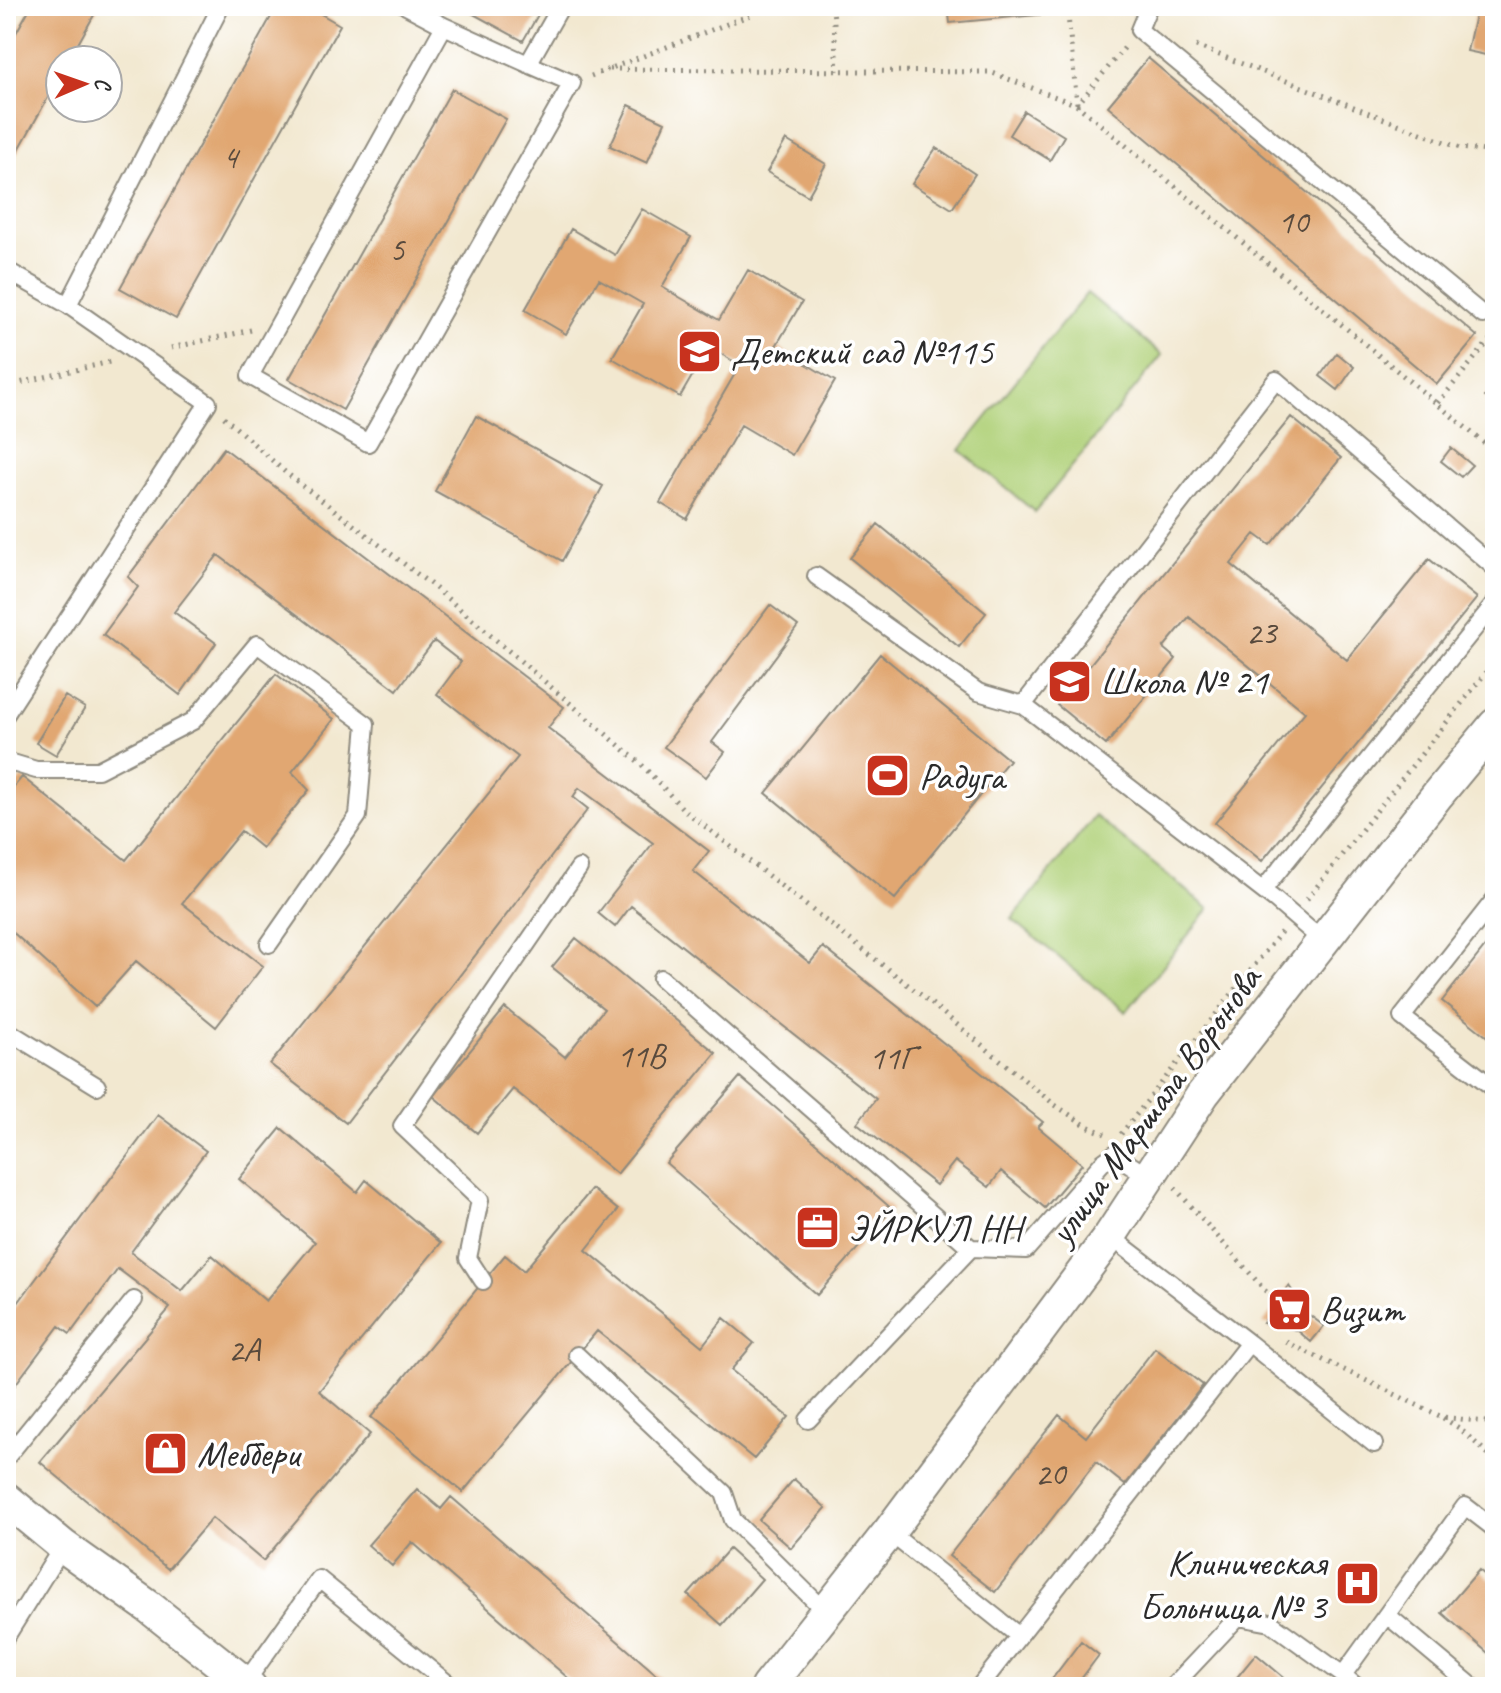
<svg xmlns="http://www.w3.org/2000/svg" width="1501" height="1693" font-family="Caveat,sans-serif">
  <rect width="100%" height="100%" fill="#fff"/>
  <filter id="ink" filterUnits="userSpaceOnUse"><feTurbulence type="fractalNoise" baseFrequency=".0125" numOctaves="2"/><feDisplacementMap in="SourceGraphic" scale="16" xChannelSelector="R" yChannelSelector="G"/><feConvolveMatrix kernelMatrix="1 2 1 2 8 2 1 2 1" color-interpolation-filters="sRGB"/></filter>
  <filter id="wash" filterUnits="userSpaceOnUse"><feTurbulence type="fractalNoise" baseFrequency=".006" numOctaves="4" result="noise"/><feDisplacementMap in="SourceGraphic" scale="32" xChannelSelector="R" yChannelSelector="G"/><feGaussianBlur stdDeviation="1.8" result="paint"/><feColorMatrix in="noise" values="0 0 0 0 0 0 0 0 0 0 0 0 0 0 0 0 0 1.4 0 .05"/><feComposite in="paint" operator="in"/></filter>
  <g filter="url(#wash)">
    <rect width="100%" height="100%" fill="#f2e8d0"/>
    <path fill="#afd077" stroke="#6d7e51" stroke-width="2" d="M1087,293L1162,355L1035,512L960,450Z
      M1095,816L1209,909L1126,1012L1012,919Z"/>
    <g id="blocks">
      <path fill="#e1a772" d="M31,6H99L69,60H60V76L6,173V51Z
        M277,6H307L340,25L176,319L120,288Z
        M471,6H543L523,41L468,11Z
        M948,6H1058V13L950,23Z
        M1477,6H1495V57L1467,51Z
        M1148,58L1477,336L1437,384L1108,106Z
        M452,89L506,119L343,410L289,379Z
        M629,105L665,122L647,163L610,146Z
        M1024,111L1064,136L1050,160L1009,135Z
        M786,140L826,164L808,196L767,172Z
        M936,148L975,174L952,209L912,184Z
        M642,209L691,237L662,287L719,320L748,270L802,302L776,346L835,381L792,455L741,425L687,519L660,503L740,365L709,347L680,397L612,358L643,304L599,279L566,334L525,310L571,229L615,255Z
        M1337,353L1354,367L1338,390L1320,376Z
        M1495,381V403L1485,397Z
        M476,416L603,486L562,561L435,491Z
        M1291,417L1341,458L1270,545L1255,534L1231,564L1347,660L1429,559L1477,598L1262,861L1215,823L1305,712L1189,617L1163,648L1176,659L1106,745L1057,705Z
        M224,448L564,707L548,728L709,851L693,871L810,963L823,947L1043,1122L1038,1127L1082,1164L1045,1208L1001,1171L989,1187L955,1161L936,1185L857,1123L876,1099L631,906L615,927L598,913L653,843L579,788L573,797L588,809L346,1123L270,1064L518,757L437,694L461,662L434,641L397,690L218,555L174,612L216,643L180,695L103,635L138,587L128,577Z
        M1451,448L1472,465L1461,477L1441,461Z
        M878,524L986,613L959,647L850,558Z
        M770,605L798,626L712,742L725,752L706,777L664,747Z
        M880,654L1009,760L895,899L766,793Z
        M276,674L334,719L292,772L309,790L262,848L241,831L182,903L263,966L216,1027L136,961L95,1007L6,926V796L22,777L126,860Z
        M65,696L85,708L56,755L36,743Z
        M1495,934V1043L1442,1001Z
        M576,938L716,1053L617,1174L513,1089L477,1133L433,1096L505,1008L565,1057L604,1009L552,967Z
        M740,1077L892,1209L817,1295L666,1163Z
        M158,1115L206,1151L131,1252L182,1291L212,1255L266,1301L315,1242L239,1179L281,1128L357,1192L366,1180L441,1243L319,1391L370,1434L263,1561L212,1518L168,1569L40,1462L170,1308L118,1269L70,1334L59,1326L6,1397V1319Z
        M592,1189L618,1210L586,1250L702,1346L724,1318L754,1343L731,1370L789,1417L754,1459L597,1331L463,1492L371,1417L505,1255L524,1271Z
        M1289,1286L1308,1314L1324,1326L1311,1342L1297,1330L1263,1323Z
        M1155,1348L1203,1385L1125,1485L1096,1462L995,1592L949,1556L1059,1415L1086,1437Z
        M794,1479L826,1508L791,1548L759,1520Z
        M417,1489L441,1509L451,1497L671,1687H575L576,1685L412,1542L392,1566L368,1545Z
        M729,1549L762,1579L722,1625L688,1595Z
        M1479,1570L1495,1583V1659L1442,1613Z
        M1081,1641L1099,1655L1075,1687H1046Z
        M1256,1654L1295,1687H1229Z"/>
    </g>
  </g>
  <g filter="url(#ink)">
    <use href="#blocks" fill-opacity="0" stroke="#8e8a7e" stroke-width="2"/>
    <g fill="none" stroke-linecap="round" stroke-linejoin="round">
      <defs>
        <path id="lane" d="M406,6L444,26
          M1149,6L1139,30L1483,315
          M528,64L444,26L250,376L368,443L572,83L528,64L561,6
          M6,270L68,305L208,403L6,714
          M68,305L221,6
          M816,576L978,692L1023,705
          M6,761L36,770H98L193,721L257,644L366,724L358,816L269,944
          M1263,890L1495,603
          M1495,899L1402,1017L1495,1089
          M1324,942L1275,900L1023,705L1276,380L1495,568
          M661,978L971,1248L1026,1250L1103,1162L1114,1154L1149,1177
          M6,1030L97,1086
          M1110,1236L1249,1343L1374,1444
          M483,1281L468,1258L480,1200L402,1126L579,868
          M577,1355L724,1493L733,1520L826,1612
          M808,1420L971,1248
          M6,1458L134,1300
          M889,1532L1019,1636
          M1387,1615L1473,1687
          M6,1637L63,1546
          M1343,1675L1357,1687
          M245,1683L319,1579L452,1687
          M979,1687L1249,1343
          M1172,1687L1238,1617L1271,1623L1343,1675L1465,1506L1495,1529"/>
        <path id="street" d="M6,1499L63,1546L149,1607L250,1687
          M767,1687L889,1532L1110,1236L1203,1094L1438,794L1495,725"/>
      </defs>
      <use href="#lane" stroke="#8e8a7e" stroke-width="20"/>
      <use href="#street" stroke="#8e8a7e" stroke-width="36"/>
      <path stroke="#8e8a7e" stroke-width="5" stroke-dasharray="2 6" stroke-linecap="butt" d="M833,6L837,71
        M1067,6L1077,104
        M1196,46L1460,148L1495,152
        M610,69L990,72L1077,105L1495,452
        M591,76L753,14L761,6
        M1077,105L1125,47
        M171,348L251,330
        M6,386L110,362
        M1438,403L1493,336
        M224,417L285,472L434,587L641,764L684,810L921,995L1055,1105L1087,1126L1105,1134
        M1307,899L1495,661
        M1121,1134L1281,932
        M1175,1188L1277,1304
        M1286,1342L1442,1417L1495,1423
        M1443,1418L1459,1428L1495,1460"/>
      <use href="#lane" stroke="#fff" stroke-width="16"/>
      <use href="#street" stroke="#fff" stroke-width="32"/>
    </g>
  </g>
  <defs>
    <symbol id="school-square" viewBox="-11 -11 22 22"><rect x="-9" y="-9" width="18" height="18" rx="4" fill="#c8321e" stroke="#fff"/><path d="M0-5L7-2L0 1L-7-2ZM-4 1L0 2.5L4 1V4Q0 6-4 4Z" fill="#fff"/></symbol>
    <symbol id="stadium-square" viewBox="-11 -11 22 22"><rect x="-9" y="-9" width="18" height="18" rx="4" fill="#c8321e" stroke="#fff"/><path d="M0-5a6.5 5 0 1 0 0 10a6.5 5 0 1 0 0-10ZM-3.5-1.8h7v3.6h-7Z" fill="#fff"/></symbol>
    <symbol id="office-square" viewBox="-11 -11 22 22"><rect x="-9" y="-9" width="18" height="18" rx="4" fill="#c8321e" stroke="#fff"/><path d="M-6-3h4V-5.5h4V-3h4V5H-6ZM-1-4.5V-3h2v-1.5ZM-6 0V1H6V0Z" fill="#fff"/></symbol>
    <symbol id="supermarket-square" viewBox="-11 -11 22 22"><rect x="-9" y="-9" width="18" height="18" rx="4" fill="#c8321e" stroke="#fff"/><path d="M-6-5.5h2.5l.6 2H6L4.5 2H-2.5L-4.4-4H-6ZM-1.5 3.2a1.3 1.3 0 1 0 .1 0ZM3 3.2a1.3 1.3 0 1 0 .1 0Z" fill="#fff"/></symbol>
    <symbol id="shop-square" viewBox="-11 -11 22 22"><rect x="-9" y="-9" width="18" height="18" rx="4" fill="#c8321e" stroke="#fff"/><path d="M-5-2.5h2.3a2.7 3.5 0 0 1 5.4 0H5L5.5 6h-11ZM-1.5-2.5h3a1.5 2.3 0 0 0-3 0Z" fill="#fff"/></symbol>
    <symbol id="hospital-square" viewBox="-11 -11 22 22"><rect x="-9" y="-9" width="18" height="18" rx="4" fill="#c8321e" stroke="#fff"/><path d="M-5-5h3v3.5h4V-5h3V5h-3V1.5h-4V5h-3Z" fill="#fff"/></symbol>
  </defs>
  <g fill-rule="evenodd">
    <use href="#school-square" x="674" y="326" width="51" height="51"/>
    <use href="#school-square" x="1044" y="656" width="51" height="51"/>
    <use href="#stadium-square" x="862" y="750" width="51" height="51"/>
    <use href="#office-square" x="792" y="1202" width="51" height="51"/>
    <use href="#supermarket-square" x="1264" y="1284" width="51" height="51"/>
    <use href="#shop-square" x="140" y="1428" width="51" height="51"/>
    <use href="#hospital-square" x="1332" y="1558" width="51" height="51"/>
  </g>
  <g text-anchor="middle" stroke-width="7" stroke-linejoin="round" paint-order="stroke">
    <g font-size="34" fill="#584a3d">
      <text x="230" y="168">4</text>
      <text x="1293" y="233">10</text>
      <text x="397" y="261">5</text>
      <text x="1261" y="644">23</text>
      <text x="641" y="1067">11В</text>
      <text x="892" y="1069">11Г</text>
      <text x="244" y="1361">2А</text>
      <text x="1050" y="1485">20</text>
    </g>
    <g font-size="38" fill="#2b2b2b" stroke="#fff" text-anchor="start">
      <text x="731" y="364">Детский сад №115</text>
      <text x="1100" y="694">Школа № 21</text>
      <text x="919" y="789">Радуга</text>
      <text x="848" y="1241">ЭЙРКУЛ НН</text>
      <text x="1320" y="1322">Визит</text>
      <text x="197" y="1466">Меббери</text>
      <text x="1326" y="1575" text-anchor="end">Клиническая<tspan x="1326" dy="44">Больница № 3</tspan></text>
    </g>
    <g font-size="38" fill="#2b2b2b" stroke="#fff">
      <text transform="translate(1154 1105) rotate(-54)" y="13">улица Маршала Воронова</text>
    </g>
  </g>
  <rect width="1501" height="1693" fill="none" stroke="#fff" stroke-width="32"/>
  <g transform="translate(84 84) rotate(88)"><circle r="38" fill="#ffffff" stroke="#aaaaaa" stroke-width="2"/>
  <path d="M0-6L14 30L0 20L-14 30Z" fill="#c8321e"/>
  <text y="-12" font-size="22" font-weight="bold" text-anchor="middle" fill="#2b2b2b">С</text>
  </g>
</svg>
